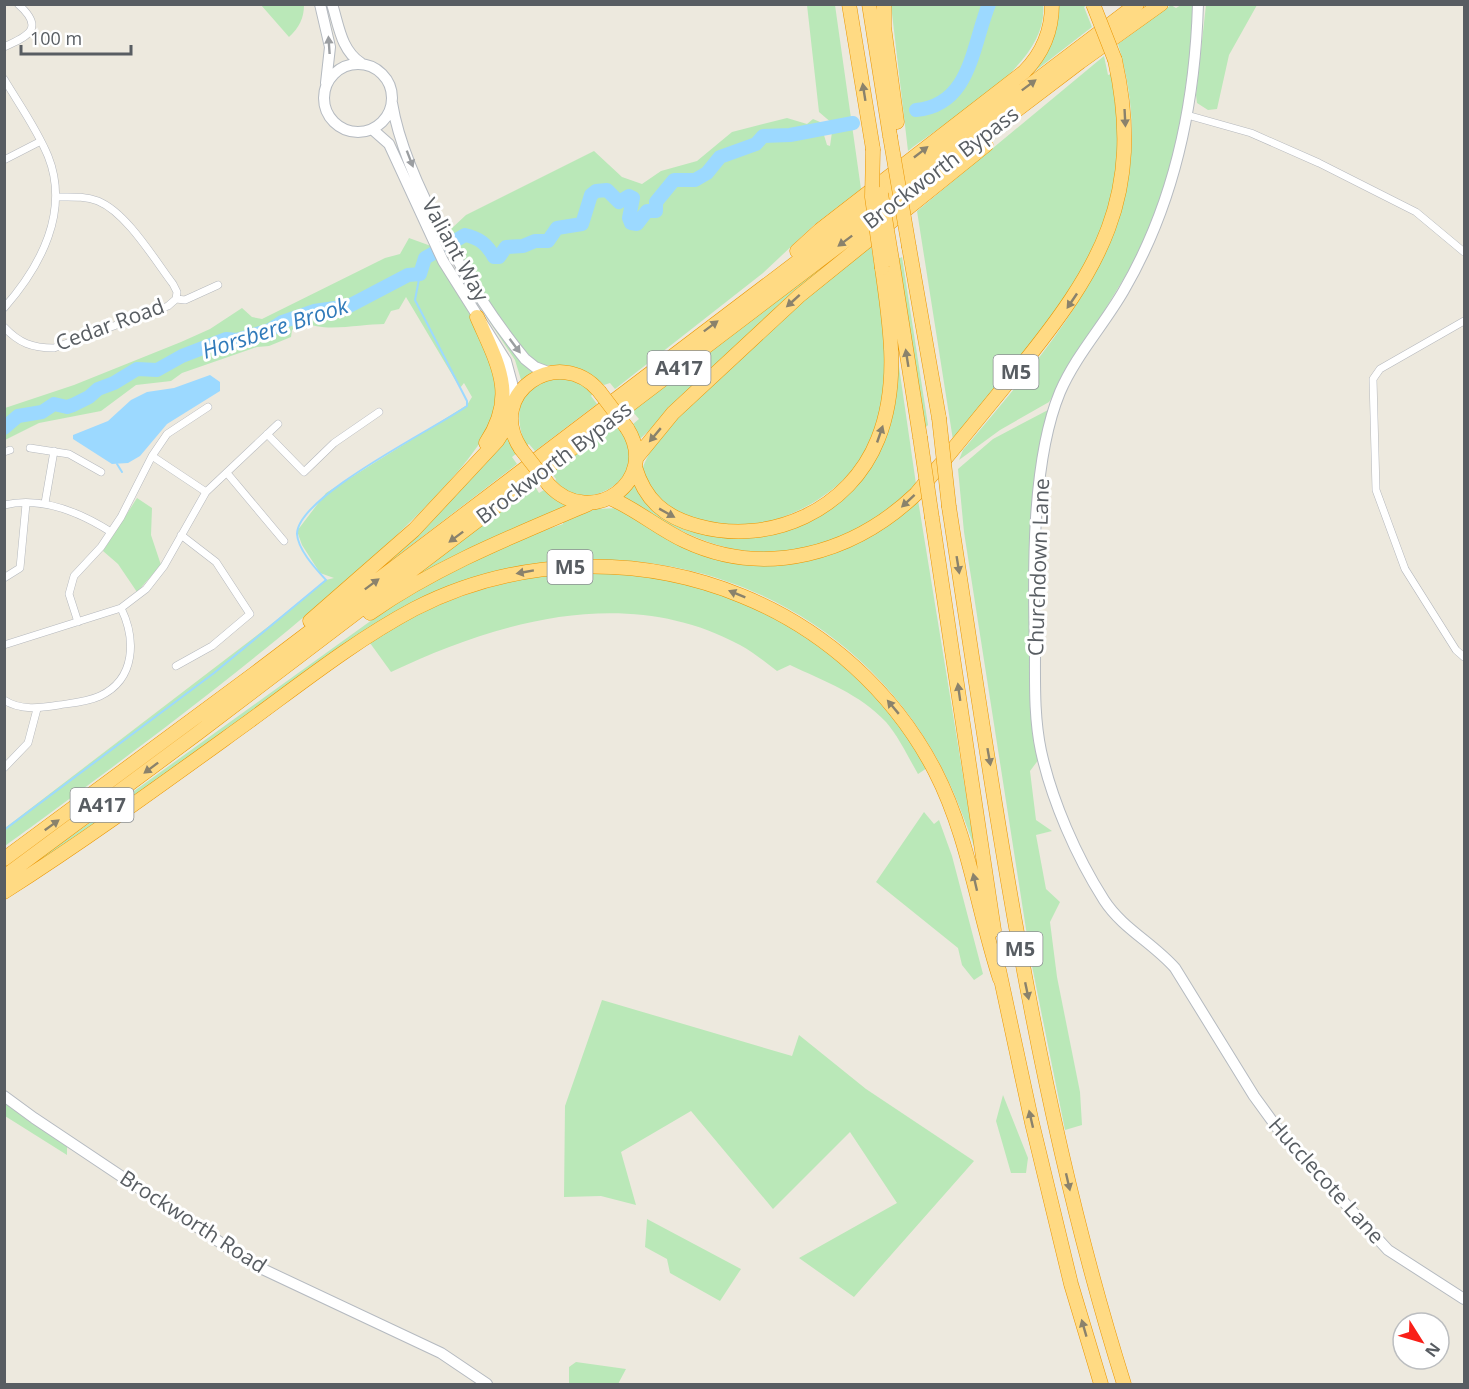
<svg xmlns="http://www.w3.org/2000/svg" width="1469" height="1389" font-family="'Open Sans',sans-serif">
  <rect width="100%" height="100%" fill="#ede9de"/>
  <path fill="#bae8b8" d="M1043,4C1050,66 950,117 908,151L891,5Z
    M261,5H304C304,18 299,28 289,37Z
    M807,5H835L861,189L814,225L763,273L615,389L610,383L604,385C593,374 578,366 563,365C553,365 545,367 536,362C516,352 471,272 457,249L459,247L451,229L466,215L594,151L622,177L642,184L661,171L697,161L732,132L787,118L807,124L813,119L820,122L827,145L830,146L832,132L839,128L838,124H833L819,112Z
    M1055,5H1087L1084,7L1092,27L912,166L1022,79Z
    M1171,5L1176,8L1181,5H1193L1190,54L1181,120L1162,198L1135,260L1049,402L1000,430L959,460L963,450C1066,327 1170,217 1118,44Z
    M1206,5H1257L1229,55L1217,109L1208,110L1197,103L1196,95Z
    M1104,56L1108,75L1111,74C1114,93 1119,114 1120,133C1121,259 1025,348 953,440L917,211Z
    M435,225L535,372L522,383L515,360L469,291L436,233Z
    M869,231L870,233L796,292L640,439L633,424L639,419L632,411Z
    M409,238L431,246C451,278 502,361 500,397C495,494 94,781 5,846V828L269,626L326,580L334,578L320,573L302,545L297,531L326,493L467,405L472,397L464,383L460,388L406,297L399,309L391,311L384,324C362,324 322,333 305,322L292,330L291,337L269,346L257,347L182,373L171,381L136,385L101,411L39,423L5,440V408L74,385L181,342L210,329L242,308L252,317L262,319L385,258L400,254Z
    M871,245C881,304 896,374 874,434C841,522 689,570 642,472C652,418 823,284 871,245Z
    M902,257L928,425L925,428L898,259Z
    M897,353L916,484C871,538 789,565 721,546C685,536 654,516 623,497L635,484L674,520L781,530L868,464Z
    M570,378L594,392L591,396L597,404L535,451L529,444L526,446C516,424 514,392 542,381C550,378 562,379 570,378Z
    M1048,410L1038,476L1039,759L1030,771L1036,820L1052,831L1036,835L1046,889L1060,902L1050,922L1057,977L1080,1092L1082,1125L1065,1130L1031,961L964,532L958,469L993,439Z
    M615,425C617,428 622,432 624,434C648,465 610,500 578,496C570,495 561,486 555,481L556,479L551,472Z
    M508,435L517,453L512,457L517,464L366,580Z
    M534,485L539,493L544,490L569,507L399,587Z
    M137,498L152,508L151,535L161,565L137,592L118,564L103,551Z
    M918,500L975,849C964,818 953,787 936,757C832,571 606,511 417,601L105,819L9,881L390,607C446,574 501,544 563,524L564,518L596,509L619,508L715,557L844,549L889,525Z
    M556,573C583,573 612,571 638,573C729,582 818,636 881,700C900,720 913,745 927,768L918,774C908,757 899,737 886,722C860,694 824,681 790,665L777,671C765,662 753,652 740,645C627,584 499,621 391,672L370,643C430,602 485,585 556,573Z
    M924,812L934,824L939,820L952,856L983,974L974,980L962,965L958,948L876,882Z
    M602,1000L792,1056L799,1035L866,1089L974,1161L854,1297L799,1258L897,1203L850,1132L773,1209L691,1111L621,1152L636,1205L601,1196L564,1197L565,1106Z
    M1003,1095L1028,1158L1026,1173H1011L996,1121Z
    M4,1100L67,1146V1155L5,1116Z
    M647,1219L741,1269L720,1301L670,1273L667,1259L645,1247Z
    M576,1362L626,1369L618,1384H569V1367Z"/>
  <path fill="#9cd9ff" d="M210,375L220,382V391L167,424L140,456L128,463L112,464L73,439V435L108,421L131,400L147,392L174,388Z"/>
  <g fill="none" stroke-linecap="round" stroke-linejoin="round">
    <path stroke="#9cd9ff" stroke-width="2" d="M117,464L122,472
      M4,830L214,673L326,580C316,569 298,550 297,534C297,496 436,428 467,406V401L415,300L420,274"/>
    <path stroke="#9cd9ff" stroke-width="14" d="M916,110C971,105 972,46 989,4
      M4,428L18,416L42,412L54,404L67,407L73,405L89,397L98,389L114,383L137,369L157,370L182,356L226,339L237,340L270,330L282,322L314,311L349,306L408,275L420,274L425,258L465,235C479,238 487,244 494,257H499L506,247L523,246L535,241H548L557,228L582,224L591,195L596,191L607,190L619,202L629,196L633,198L629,218L631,223L637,224L647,211H656V202L674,180H695L707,173L720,157L756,144L763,136L790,135L853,123"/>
    <defs>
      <path id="street" d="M4,47C29,36 45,28 18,4
        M4,79C19,104 37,129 48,156C70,211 41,266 4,308
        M1187,115L1251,133L1319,163L1416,212L1464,252
        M4,160L41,141
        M57,197C71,197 85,196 98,201C127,213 154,259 173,284L177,292L176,299
        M1464,321L1380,369L1373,379L1376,490L1405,569L1456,650L1464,657
        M4,327C19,343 32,348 54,348L168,306L176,299L185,300L218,285
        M267,434L304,472L334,443L379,412
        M30,448L69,454L101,472
        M4,452L10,450
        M152,456L206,492
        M227,473L284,541
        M45,503L54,451
        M4,505C41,496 81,513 111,532
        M4,578L20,568L26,504
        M78,622L69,594L74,576L101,547L121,517L152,456L167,434L208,407
        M4,645L121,608L146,589L164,566L206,492L278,424
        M176,666L212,646L250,614L216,562L181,535
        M4,700C21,711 40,708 59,705C72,703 87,702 100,696C136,679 136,639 121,608
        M4,768L28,743L37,709"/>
      <path id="secondary" d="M320,4L330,47L326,83
        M332,4C339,26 341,50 361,63
        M1198,4C1195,104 1174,204 1124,290C1104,325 1076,355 1060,392C1031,462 1033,576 1035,651C1035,684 1034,718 1041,751C1052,801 1076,856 1104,900C1122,928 1153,943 1175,968L1254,1096L1283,1136L1388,1250L1464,1299
        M324 98a34 34 0 1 1 68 0a34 34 0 1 1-68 0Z
        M392,103C405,181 475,298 525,359L535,367L551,373
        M372,129L389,144L443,261L506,361L513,387L512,403
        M4,1096L34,1118L254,1265L441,1353L487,1384"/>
      <path id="highway" d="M849,4L873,149
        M869,4L890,136
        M884,4V27L897,122
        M909,247L939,418
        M797,251L820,230L1024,72C1042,54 1052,31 1052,4
        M892,260L920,437
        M477,317C497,363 518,395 486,443
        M521,449C484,393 559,344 599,391
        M637,457L673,413L799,296L986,145
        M635,467C645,500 664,517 698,526C770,546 850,510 878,439C900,384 890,325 882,268
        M549,485C591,530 661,481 627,428
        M610,498C636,509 659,529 685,541C766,579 854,553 916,494C950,453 984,412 1017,371C1100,269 1145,196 1115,60
        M949,507C995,802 1034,1099 1124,1384
        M932,518L994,930
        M370,613C437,566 513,536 588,504
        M310,621L414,530L497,441L511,419
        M4,859L254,674L1137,4
        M4,877L198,733L1080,62L1161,4
        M4,892C87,839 165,782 244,725C299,685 354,641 414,609C515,557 637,553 742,596C824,629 894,692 935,771C969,837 977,909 1000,979
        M999,970L1032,1123L1071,1284L1101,1384"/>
    </defs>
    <use href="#street" stroke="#b5b8bd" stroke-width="8"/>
    <use href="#secondary" stroke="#b5bac0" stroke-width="12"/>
    <use href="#highway" stroke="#eb9600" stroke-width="15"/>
    <use href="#street" stroke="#fff" stroke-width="7"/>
    <use href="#secondary" stroke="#fff" stroke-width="10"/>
    <use href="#highway" stroke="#ffda83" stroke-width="14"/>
    <defs>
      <path id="highway-bridge" d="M1093,4L1115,60
        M890,136L909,247
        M873,149L872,197L882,268
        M881,194L892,260
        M599,391L627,428
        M939,418L949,507
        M920,437L932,518
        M521,449L549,485"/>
    </defs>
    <use href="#highway-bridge" stroke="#eb9600" stroke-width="15" stroke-linecap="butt"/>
    <use href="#highway-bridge" stroke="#ffda83" stroke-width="14"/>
  </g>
  <defs><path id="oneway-solid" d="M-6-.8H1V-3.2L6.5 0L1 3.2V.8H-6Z" transform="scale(1.5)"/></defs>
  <g fill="#9b9ea1">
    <use href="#oneway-solid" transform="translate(329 45) rotate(-94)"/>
    <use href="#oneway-solid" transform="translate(410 159) rotate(69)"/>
    <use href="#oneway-solid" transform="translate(515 346) rotate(53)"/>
  </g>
  <g fill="#8a826c">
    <use href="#oneway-solid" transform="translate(1029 85) rotate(-37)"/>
    <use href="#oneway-solid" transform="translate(864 92) rotate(-99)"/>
    <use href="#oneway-solid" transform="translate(1125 118) rotate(87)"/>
    <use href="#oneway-solid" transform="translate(921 152) rotate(-38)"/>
    <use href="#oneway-solid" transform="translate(845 241) rotate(143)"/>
    <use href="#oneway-solid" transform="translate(793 301) rotate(138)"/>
    <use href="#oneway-solid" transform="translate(1072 301) rotate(124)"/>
    <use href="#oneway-solid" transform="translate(711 326) rotate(-37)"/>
    <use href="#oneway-solid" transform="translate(907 358) rotate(-99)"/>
    <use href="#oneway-solid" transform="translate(880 434) rotate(-71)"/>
    <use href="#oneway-solid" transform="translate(655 435) rotate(130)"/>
    <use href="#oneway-solid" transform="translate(908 501) rotate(137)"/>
    <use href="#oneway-solid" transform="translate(667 513) rotate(29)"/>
    <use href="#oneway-solid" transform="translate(456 537) rotate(143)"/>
    <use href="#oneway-solid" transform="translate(958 565) rotate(81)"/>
    <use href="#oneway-solid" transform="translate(525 572) rotate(170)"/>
    <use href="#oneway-solid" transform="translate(372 584) rotate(-37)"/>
    <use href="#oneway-solid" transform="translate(737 594) rotate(-158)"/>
    <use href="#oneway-solid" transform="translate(959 692) rotate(-98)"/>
    <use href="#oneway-solid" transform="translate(893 707) rotate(-130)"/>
    <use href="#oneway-solid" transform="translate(989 757) rotate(80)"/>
    <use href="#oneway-solid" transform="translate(151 768) rotate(143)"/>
    <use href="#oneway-solid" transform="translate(52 825) rotate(-36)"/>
    <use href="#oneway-solid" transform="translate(975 882) rotate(-103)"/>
    <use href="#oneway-solid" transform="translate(1027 991) rotate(78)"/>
    <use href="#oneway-solid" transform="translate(1031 1119) rotate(-103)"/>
    <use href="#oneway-solid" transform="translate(1068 1182) rotate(77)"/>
    <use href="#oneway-solid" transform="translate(1084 1328) rotate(-106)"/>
  </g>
  <g text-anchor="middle" stroke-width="6" stroke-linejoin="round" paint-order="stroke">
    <g fill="#fff" stroke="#8a8e91" stroke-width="1.5">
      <rect x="647.5" y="351" width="63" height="34" rx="4.5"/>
      <rect x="993.5" y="355" width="45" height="34" rx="4.5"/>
      <rect x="547.5" y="550" width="45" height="34" rx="4.5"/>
      <rect x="70.5" y="788" width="63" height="34" rx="4.5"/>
      <rect x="997.5" y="932" width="45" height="34" rx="4.5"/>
    </g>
    <g font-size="20" font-weight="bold" fill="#585d62">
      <text x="679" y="375">A417</text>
      <text x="1016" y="379">M5</text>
      <text x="570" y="574">M5</text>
      <text x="102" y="812">A417</text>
      <text x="1020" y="956">M5</text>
    </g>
    <g font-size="21" fill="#585d62" stroke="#fff">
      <text transform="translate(941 168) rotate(-37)" y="7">Brockworth Bypass</text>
      <text transform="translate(455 250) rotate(61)" y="7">Valiant Way</text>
      <text transform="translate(110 325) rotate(-20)" y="7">Cedar Road</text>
      <text transform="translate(554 463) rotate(-37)" y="7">Brockworth Bypass</text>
      <text transform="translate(1039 567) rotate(-88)" y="7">Churchdown Lane</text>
      <text transform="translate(1326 1181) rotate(48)" y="7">Hucclecote Lane</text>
      <text transform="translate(193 1222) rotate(33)" y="7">Brockworth Road</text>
    </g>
    <g font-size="22" font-style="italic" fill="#307aba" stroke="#fff">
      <text transform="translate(275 328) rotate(-18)" y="8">Horsbere Brook</text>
    </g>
  </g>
  <rect width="1469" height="1389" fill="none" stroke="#585d62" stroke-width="12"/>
  <g transform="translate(1421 1341) rotate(127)"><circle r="28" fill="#ffffff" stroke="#bcbec0" stroke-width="1.5"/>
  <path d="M0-4.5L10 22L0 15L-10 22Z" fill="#f91f18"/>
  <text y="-9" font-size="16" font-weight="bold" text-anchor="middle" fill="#585d62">N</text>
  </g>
  <path d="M21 45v9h110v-9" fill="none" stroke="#585d62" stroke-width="3"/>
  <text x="30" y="45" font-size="18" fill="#585d62" stroke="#ffffff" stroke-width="4.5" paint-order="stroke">100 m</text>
</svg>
